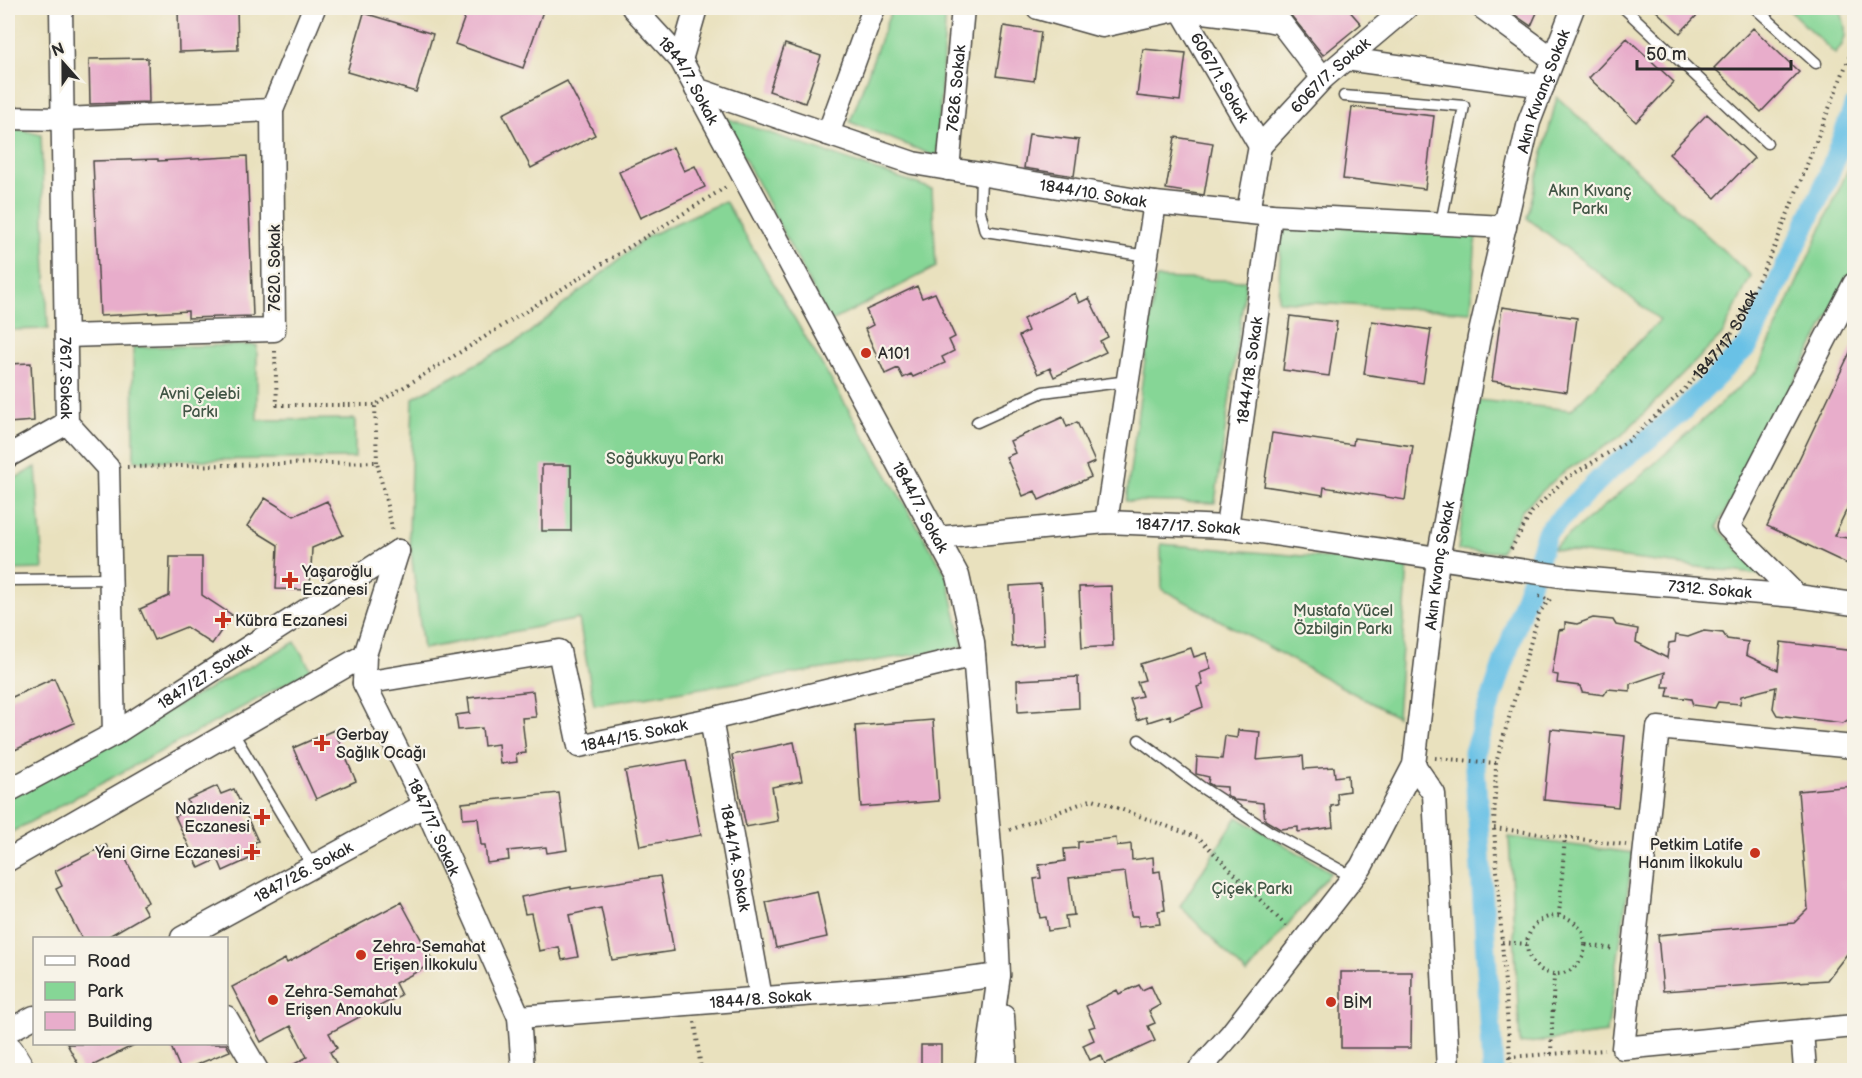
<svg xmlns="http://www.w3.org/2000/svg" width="1862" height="1078" font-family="'Balsamiq Sans',sans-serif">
  <rect width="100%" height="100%" fill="#f7f3e8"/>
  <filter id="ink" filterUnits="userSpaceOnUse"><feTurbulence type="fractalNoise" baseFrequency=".0167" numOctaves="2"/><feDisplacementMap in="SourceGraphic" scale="12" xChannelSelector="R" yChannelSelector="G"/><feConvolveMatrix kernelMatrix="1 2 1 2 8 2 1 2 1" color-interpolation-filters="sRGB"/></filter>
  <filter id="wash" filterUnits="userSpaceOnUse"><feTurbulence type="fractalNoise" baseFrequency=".008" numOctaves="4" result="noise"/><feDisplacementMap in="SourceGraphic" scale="24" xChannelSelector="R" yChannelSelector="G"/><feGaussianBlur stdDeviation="1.35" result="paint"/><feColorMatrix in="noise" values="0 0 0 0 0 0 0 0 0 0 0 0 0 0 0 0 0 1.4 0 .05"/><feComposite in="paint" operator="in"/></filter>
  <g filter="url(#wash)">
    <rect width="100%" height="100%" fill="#e9e1be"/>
    <path fill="#86d696" stroke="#588060" stroke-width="1.5" d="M892,8H946L937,157L850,122Z
      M1787,8H1840C1846,26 1850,39 1835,54Z
      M1557,97L1751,276L1722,335L1620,437L1562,473L1523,509L1500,552L1458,550L1478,400L1571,410L1660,320L1527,218Z
      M723,117L932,189L936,267L830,322Z
      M8,126L41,135L48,329L8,330Z
      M1854,156V269L1717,527L1762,575L1552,549L1643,474L1757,371Z
      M725,201L947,576L963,647L594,705L579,619L423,649L409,535L413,398L520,340L648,236Z
      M1282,223L1476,234L1471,312L1278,301Z
      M1156,278L1246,281L1215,503L1126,501Z
      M257,345V420L355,419V458L134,461L133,347Z
      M36,467L43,569L8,570V482Z
      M1161,544L1408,565L1397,717L1162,589Z
      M295,642L311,670L8,834V797Z
      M1237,817L1331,872L1247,974L1180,906Z
      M1509,837L1633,853L1607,1033L1520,1044Z"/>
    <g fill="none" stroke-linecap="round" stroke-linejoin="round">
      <path stroke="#69c1e6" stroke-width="21" d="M1493,1070L1474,752L1547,532L1607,472L1677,416L1749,344L1826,182L1854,107"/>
    </g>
    <g id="blocks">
      <path fill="#e8adcb" d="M178,8H237L238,50L179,52Z
        M468,8H534L543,11L523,68L455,44Z
        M1285,8H1347L1361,24L1323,55Z
        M1505,8H1539L1531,26Z
        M1653,8H1704L1680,33Z
        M364,13L433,34L416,92L347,72Z
        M1004,26L1041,32L1034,81L996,76Z
        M1753,28L1799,72L1761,112L1714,68Z
        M1627,38L1674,82L1636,122L1589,78Z
        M785,44L821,56L805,103L769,91Z
        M1143,49L1186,53L1180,101L1137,96Z
        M148,58L149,102L90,104L89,59Z
        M567,81L595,135L531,168L503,114Z
        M1352,107L1434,116L1425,189L1343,179Z
        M1707,114L1754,158L1715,198L1669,154Z
        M1029,134L1079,140L1074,176L1024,168Z
        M1175,137L1213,143L1204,195L1166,189Z
        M673,147L684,171L695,166L705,187L640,218L619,172Z
        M247,156L253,316L188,318V311L100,316L93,161L158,159V161Z
        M917,286L922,298L935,293L955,337L949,340L954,351L942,357L945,363L913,377L911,374L903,378L898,368L885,374L865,329L873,325L866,310Z
        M1075,293L1079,303L1089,298L1108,337L1100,341L1106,352L1054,377L1050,368L1038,374L1019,336L1028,331L1023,319Z
        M1502,307L1577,318L1567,392L1492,381Z
        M1290,316L1337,322L1329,376L1283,370Z
        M1372,321L1431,330L1423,383L1364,374Z
        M1854,344V505L1850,503L1834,536L1854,539V567L1767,526Z
        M31,363L34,421L8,423V364Z
        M1063,417L1067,427L1077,422L1095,462L1086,466L1091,477L1039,500L1035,491L1023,496L1006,457L1015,453L1010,441Z
        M1272,433L1353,445L1354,438L1413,446L1405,500L1324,487L1323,495L1264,486Z
        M542,465H571V531H542Z
        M265,498L294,516L327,501L343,535L312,548L310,590L276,589L278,545L247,526Z
        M170,557H202V595L232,615L212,644L186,627L154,640L140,609L169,596Z
        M1041,584L1044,645L1012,647L1010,586Z
        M1111,586L1113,646L1082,648L1079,587Z
        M1593,618L1613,620L1616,625L1638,629L1636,642L1667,658L1669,643L1675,642L1676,635L1688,637L1704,631L1723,633L1727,639L1748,642L1746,655L1778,670L1781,642L1854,651V678L1849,719L1843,723L1777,715L1773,708L1776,687L1741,696L1740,704L1718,702L1715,708L1693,705L1691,699L1667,696L1669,687H1663L1665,672L1630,684V691L1608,689L1604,695L1582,692L1580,686L1557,683L1558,675L1552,674L1559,630L1565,629V622L1577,624Z
        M1191,648L1194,657L1206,653L1211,669L1200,673L1203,685L1197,687L1203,707L1171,720L1170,715L1148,722L1146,717L1137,720L1130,699L1142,696L1137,682L1145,680L1140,664Z
        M1078,677L1079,708L1018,712L1017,680Z
        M54,678L74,723L8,753V699Z
        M533,691L536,717L522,718L526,753L516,754L517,762L500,764L498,744L484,746L482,728L458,730L456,715L470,713L468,698Z
        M933,720L939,801L861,807L855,726Z
        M1551,729L1625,736L1618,807L1544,800Z
        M334,730L356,781L316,799L293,748Z
        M1238,730L1260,732L1257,760L1303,756L1304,769L1334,767L1335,777L1348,775L1349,791L1337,793L1338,805L1331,806L1333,827L1298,832V827L1280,829L1265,820L1263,803L1234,800L1227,795V787L1213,786L1208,783L1209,777L1196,774L1197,757L1222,759L1225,736L1237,738Z
        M794,742L802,781L772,787L778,821L746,827L732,755Z
        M686,760L701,835L640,846L625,771Z
        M217,786L221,794L234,789L258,841L253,843L258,855L223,871L218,859L199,868L175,816L191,808L187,800Z
        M1854,786V945L1827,980L1663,991L1658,935L1794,923L1808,909L1798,791Z
        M559,793L567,850L547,853L546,847L508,851L509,860L487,863L485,845H481L478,818L463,819L462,803Z
        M1116,838L1117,846L1131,844L1132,860L1153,857L1154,872L1160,871L1165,910L1158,911L1160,924L1139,926L1138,916H1131L1125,872L1069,878L1074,915L1065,916L1067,928L1048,931L1046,917L1040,918L1034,879L1041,878L1039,865L1065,861L1064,849L1078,848V842Z
        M106,845L112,855L121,850L148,902L142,905L147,914L104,939H82L56,889L62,886L55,871Z
        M660,876L674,951L612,960L601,908L569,915L578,957L562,960L559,947L539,951L531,913L525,914L521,897L571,887V889Z
        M817,891L827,937L776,948L766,902Z
        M401,902L434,963L395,983L401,995L329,1033L337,1048L330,1052L340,1071H282L307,1057L291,1026L261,1042L232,987L285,959L287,963Z
        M1341,972H1412L1411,1048H1341Z
        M1139,985L1142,990L1151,986L1160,1005L1149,1011L1155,1023L1148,1026L1155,1041L1105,1064L1101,1055L1090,1060L1083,1045L1094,1040L1089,1028L1095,1026L1086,1006L1117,990L1119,994Z
        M67,1044H136L82,1071Z
        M170,1044H226L230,1051L181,1071Z
        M921,1045H941V1071H921Z"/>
    </g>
  </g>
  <g filter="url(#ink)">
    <use href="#blocks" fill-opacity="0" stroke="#484641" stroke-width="1.5"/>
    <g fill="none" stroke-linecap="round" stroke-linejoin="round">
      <defs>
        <path id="lane" d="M1624,8L1767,143
          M1755,8L1816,63
          M1344,96L1464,106L1441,223
          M981,174L980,211L985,231L1147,256
          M977,422L1043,392L1128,381
          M8,580L110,579
          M232,731L313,867
          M1139,740L1201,787L1270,832L1353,877"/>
        <g id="street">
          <path id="s2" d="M61,8L67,423L108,468L114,734"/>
          <path id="s3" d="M633,8L681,60L958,576L973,642L997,931L999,975L986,1070"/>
          <path d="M1038,8L1102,26L1180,9L1267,20L1281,23L1323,78"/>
          <path id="s4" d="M1180,8L1260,146"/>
          <path d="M1483,8L1553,59"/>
          <path d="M1346,59L1543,86"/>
          <path d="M681,60L696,8"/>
          <path id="s5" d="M696,89L913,163L1155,203L1271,215L1505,227"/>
          <path d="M8,118L63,119L272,110"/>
          <path d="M828,134L874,8"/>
          <path id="s6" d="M1260,146L1323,78L1406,8"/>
          <path id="s7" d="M948,169L963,8"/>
          <path d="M1248,211L1260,146"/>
          <path d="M66,336L274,330L272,110L314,8"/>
          <path d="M8,456L67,423"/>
          <path d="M1106,522L1155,203"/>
          <path id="s8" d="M1227,527L1271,215"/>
          <path id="s9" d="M937,538L1106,522L1227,527L1567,577L1797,596L1854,604"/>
          <path id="s10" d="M398,551L365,655L364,683L425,805L519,1017L523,1070"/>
          <path d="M1797,596L1728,527L1854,284"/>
          <path id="s11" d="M364,683L559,651L579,746L711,719L974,655"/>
          <path id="s12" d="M711,719L761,998"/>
          <path d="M1854,747L1658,728L1623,1048L1854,1026"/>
          <path d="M1414,765L1434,794L1448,1070"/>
          <path id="s13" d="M8,791L114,734L398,551"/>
          <path d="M8,860L365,655"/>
          <path id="s14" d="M182,938L425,805"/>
          <path d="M1003,1016L1006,1070"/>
          <path d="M226,1017L257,1070"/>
          <path id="s15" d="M519,1017L908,987L999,975"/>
          <path d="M8,1031L34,1017"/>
          <path d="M1802,1031L1805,1070"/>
          <path id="s16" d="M1199,1070L1231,1034L1361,867L1414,765L1438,559L1479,337L1529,122L1573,8"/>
        </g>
        <path id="secondary" d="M8,1052L19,1070"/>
      </defs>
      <use href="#lane" stroke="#484641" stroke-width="13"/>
      <use href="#street" stroke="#484641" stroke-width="25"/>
      <use href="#secondary" stroke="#484641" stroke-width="34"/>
      <g stroke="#484641" stroke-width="4" stroke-dasharray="1.5 4.5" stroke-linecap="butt">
        <path d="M275,351L277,405H375"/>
        <path d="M377,462L375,405L726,187"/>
        <path d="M127,467L377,462L393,532"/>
        <path id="s1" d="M1511,549L1532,512L1565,479L1628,441L1683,391L1730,337L1775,246L1854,45"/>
        <path d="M1539,596L1549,600"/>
        <path d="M1435,758L1496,763"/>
        <path d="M1494,828L1626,845"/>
        <path d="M1010,830L1093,799L1199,838L1288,928"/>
        <path d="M1559,915L1565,837"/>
        <circle cx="1556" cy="945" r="29"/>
        <path d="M1502,942L1527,944"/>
        <path d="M1586,945L1615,949"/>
        <path d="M695,1022L701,1070"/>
        <path d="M1551,1054L1554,974"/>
        <path d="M1509,1057L1605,1050"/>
        <path d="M1511,1070L1494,828L1496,763L1539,613L1550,599"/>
      </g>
      <use href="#lane" stroke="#fff" stroke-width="10"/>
      <use href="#street" stroke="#fff" stroke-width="22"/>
      <use href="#secondary" stroke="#fff" stroke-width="32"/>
    </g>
  </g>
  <g fill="#c8321e" stroke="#f7f3e8" stroke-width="2">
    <circle cx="866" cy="353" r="6"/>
    <path d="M287 571h6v6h6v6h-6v6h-6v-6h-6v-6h6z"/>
    <path d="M220 611h6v6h6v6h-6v6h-6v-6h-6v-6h6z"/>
    <path d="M319 734h6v6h6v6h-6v6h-6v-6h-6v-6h6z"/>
    <path d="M259 808h6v6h6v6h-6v6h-6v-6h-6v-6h6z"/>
    <path d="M249 843h6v6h6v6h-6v6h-6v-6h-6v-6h6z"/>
    <circle cx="1755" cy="853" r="6"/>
    <circle cx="361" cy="955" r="6"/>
    <circle cx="273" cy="1000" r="6"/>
    <circle cx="1331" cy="1002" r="6"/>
  </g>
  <g text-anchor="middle" stroke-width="4.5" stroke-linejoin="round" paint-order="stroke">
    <g font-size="16" fill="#2b2b2b" stroke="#f7f3e8">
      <text dy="6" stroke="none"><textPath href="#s6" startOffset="100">6067/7. Sokak</textPath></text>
      <text dy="6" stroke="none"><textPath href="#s4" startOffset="80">6067/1. Sokak</textPath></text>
      <text dy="6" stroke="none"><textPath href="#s3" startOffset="92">1844/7. Sokak</textPath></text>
      <text dy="6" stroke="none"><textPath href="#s7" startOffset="81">7626. Sokak</textPath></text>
      <text dy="6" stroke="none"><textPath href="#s16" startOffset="1062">Akın Kıvanç Sokak</textPath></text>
      <text dy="6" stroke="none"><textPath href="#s5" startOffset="412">1844/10. Sokak</textPath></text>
      <text transform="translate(274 268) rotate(-90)" y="6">7620. Sokak</text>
      <text dy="6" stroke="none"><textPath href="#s1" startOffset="308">1847/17. Sokak</textPath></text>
      <text dy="6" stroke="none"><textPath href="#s8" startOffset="158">1844/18. Sokak</textPath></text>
      <text dy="6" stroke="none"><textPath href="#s2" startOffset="370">7617. Sokak</textPath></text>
      <text dy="6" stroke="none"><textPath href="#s3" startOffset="578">1844/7. Sokak</textPath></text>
      <text dy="6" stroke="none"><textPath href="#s9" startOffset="252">1847/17. Sokak</textPath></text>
      <text dy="6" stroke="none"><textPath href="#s16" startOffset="576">Akın Kıvanç Sokak</textPath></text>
      <text dy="6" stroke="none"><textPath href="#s9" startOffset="778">7312. Sokak</textPath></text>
      <text dy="6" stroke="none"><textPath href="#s13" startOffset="228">1847/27. Sokak</textPath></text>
      <text dy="6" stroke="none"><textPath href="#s11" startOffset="351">1844/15. Sokak</textPath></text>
      <text dy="6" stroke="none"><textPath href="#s10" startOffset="297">1847/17. Sokak</textPath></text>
      <text dy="6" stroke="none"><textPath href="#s12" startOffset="141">1844/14. Sokak</textPath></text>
      <text dy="6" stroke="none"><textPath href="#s14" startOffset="138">1847/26. Sokak</textPath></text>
      <text dy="6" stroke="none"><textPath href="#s15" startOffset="242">1844/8. Sokak</textPath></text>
    </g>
    <g font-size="16" fill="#425646" stroke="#f7f3e8">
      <text x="1590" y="196">Akın Kıvanç<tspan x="1590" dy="18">Parkı</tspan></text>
      <text x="200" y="399">Avni Çelebi<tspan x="200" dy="18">Parkı</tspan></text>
      <text x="665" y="464">Soğukkuyu Parkı</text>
      <text x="1343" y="616">Mustafa Yücel<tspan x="1343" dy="18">Özbilgin Parkı</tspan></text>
      <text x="1252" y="894">Çiçek Parkı</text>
    </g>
    <g font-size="16" fill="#2b2b2b" stroke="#f7f3e8" text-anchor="start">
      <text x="878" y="359">A101</text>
      <text x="302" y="577">Yaşaroğlu<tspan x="302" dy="18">Eczanesi</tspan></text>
      <text x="235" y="626">Kübra Eczanesi</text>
      <text x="336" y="740">Gerbay<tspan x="336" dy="18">Sağlık Ocağı</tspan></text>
      <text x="250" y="814" text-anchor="end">Nazlıdeniz<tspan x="250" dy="18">Eczanesi</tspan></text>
      <text x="1743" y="850" text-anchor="end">Petkim Latife<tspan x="1743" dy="18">Hanım İlkokulu</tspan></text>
      <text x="240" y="858" text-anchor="end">Yeni Girne Eczanesi</text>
      <text x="373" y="952">Zehra-Semahat<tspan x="373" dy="18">Erişen İlkokulu</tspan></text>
      <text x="285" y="997">Zehra-Semahat<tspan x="285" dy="18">Erişen Anaokulu</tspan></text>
      <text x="1343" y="1008">BİM</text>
    </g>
  </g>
  <rect width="1862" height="1078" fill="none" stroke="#f7f3e8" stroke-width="30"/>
  <rect x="33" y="937" width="195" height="108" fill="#f7f3e8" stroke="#a5a39c" stroke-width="1.5"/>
  <rect x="45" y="956" width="30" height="9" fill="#ffffff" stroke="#a5a39c" stroke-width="1.5"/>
  <text x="87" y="967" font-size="18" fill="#2b2b2b">Road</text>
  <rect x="45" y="982" width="30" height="18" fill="#86d696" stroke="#a5a39c" stroke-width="1.5"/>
  <text x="87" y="997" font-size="18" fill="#2b2b2b">Park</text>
  <rect x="45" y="1012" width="30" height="18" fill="#e8adcb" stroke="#a5a39c" stroke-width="1.5"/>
  <text x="87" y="1027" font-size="18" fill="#2b2b2b">Building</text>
  <g transform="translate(63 63) rotate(339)" stroke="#f7f3e8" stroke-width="4.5" paint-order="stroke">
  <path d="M0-4.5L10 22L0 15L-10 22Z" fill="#2b2b2b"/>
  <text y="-9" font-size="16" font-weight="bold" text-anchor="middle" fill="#2b2b2b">N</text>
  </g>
  <path d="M1637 60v9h154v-9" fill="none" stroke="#2b2b2b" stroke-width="3"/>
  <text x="1646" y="60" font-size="18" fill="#2b2b2b" stroke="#f7f3e8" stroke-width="4.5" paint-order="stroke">50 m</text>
</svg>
